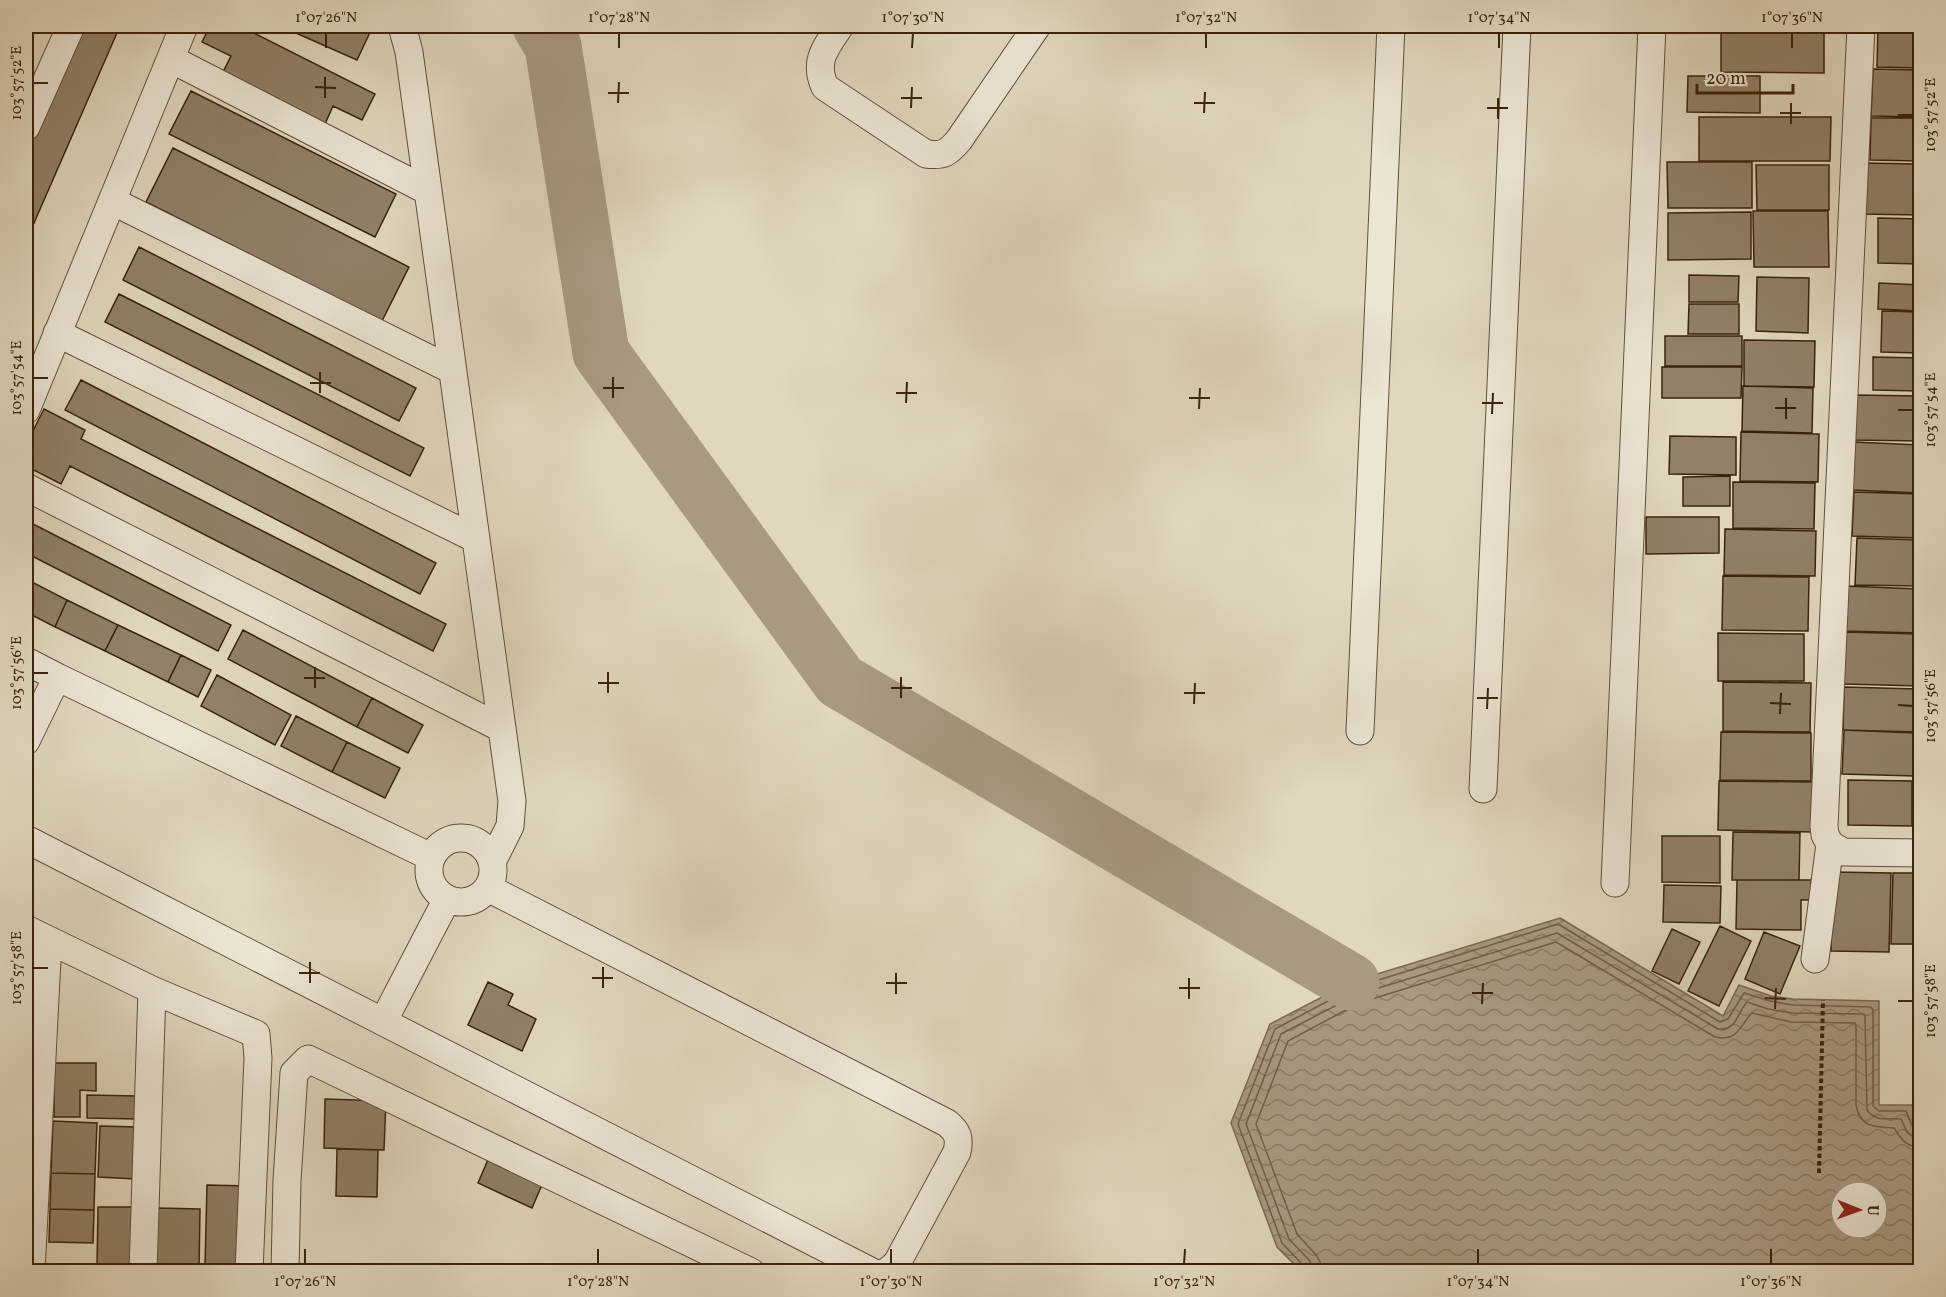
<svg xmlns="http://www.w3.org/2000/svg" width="1946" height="1297" font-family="Vollkorn,serif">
  <defs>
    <pattern id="water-waves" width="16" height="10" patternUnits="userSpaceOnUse" patternTransform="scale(1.5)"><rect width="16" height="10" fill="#a89981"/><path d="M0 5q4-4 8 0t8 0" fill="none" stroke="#8a7c68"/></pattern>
  </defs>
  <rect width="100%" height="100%" fill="#e0d7be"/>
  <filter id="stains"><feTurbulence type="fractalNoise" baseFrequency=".00333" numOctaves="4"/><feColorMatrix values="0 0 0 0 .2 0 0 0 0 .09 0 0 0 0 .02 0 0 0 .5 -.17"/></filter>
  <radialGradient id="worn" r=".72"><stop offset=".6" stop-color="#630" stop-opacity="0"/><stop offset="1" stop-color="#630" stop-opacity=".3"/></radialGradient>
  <path fill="url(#water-waves)" stroke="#7c6951" stroke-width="1.5" fill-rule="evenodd" d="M1560,918L1723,1016L1739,985L1771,996L1793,999L1879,1001V1105H1912L1920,1133V1271H1301L1277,1247L1231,1123L1270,1024L1351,982ZM1841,1192H1877V1228H1841Z"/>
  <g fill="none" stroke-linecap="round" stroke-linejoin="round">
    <path stroke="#715e46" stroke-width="1.5" d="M1305,1272L1303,1265L1282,1243L1238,1124L1275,1029L1353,988L1558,924L1720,1022L1728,1019L1744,993L1770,1001L1792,1005L1871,1007L1873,1010V1106L1879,1111H1906L1913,1128L1920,1131
      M1313,1272L1310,1261L1289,1239L1246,1124L1281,1034L1356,995L1557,933L1718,1029C1737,1031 1737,1013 1747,1002L1768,1009L1792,1013L1864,1014L1865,1017L1867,1110C1875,1122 1888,1118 1901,1119C1906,1129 1907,1138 1920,1138
      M1322,1272L1321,1264L1317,1256L1297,1234L1256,1124L1288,1041L1359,1003L1556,942L1715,1037C1739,1042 1739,1026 1752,1013L1791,1022L1855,1023L1856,1026V1105C1860,1128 1875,1127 1894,1128C1901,1139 1906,1147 1920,1147"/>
    <path stroke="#a89981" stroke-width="57" d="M541,26L553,46L601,353L840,681L1351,982"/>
  </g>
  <path fill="#908068" stroke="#3a220a" stroke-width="1.5" d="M76,26H120L27,239L26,142Z
    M210,26H240L375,94L362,120L333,106L325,124L223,72L231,56L202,42Z
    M280,26H373L357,60Z
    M1730,26H1827V29L1730,28Z
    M1878,26H1920V68L1877,67Z
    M1721,30L1824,32V73L1721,72Z
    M1873,69L1920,70V117L1871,116Z
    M1688,76H1760V113L1687,112Z
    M191,91L396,194L375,237L169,134Z
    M1699,117H1831L1830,161H1699Z
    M1871,118H1920V161L1870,160Z
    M173,148L409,267L382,321L146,202Z
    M1667,162H1752V208H1668Z
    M1861,163L1920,164V215L1860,214Z
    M1756,165H1829V210H1757Z
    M1753,211H1828L1829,267H1754Z
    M1751,212V259L1668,260V213Z
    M1878,218L1920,219V264L1878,263Z
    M139,247L416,388L399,421L123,280Z
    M1689,275L1739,276L1738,302H1689Z
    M1757,277L1809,278L1808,333L1756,331Z
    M1879,283L1920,285V311L1878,309Z
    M119,294L424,448L410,476L105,322Z
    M1689,304H1739V334H1688Z
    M1882,311L1920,312V353L1881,352Z
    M1665,336H1742V366H1665Z
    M1744,340L1815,341L1814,387L1744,386Z
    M1873,357L1920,358V391L1873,390Z
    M1662,367H1742L1741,398H1662Z
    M81,380L436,563L420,594L65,410Z
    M1743,386L1813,388L1812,433L1742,431Z
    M1853,395L1920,396V441L1852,440Z
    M44,409L85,430L81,439L446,624L433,651L70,466L61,484L26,466V445Z
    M1741,432L1819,434L1818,482L1740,481Z
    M1670,436L1736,437V475L1669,474Z
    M1854,442L1920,445V493L1853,490Z
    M1730,476V506H1683V477Z
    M1733,482L1815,483L1814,529L1733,528Z
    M1854,492L1920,494V538L1852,536Z
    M1646,517H1719V553L1646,554Z
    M31,523L231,625L218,651L26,553V534Z
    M1725,529L1816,531L1815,576L1724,575Z
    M1857,538L1920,540V586L1855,585Z
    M1723,576L1809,577L1808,631L1722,630Z
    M26,579L67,600L55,627L26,612Z
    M1846,586L1920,589V633L1845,631Z
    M67,600L118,625L105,651L55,627Z
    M118,625L181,655L168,682L105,651Z
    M243,630L372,698L357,727L228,659Z
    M1844,632L1920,634L1919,686L1843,684Z
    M1718,633L1804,634V681H1718Z
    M181,655L211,670L198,697L168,682Z
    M217,675L291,715L275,745L201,706Z
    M1723,682L1811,683L1810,732L1723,731Z
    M1844,687L1918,689L1916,732L1843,730Z
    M1920,688V734H1919Z
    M372,698L423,725L408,753L357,727Z
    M296,716L347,742L332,772L281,746Z
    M1844,730L1916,733L1915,776L1842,774Z
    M1721,732L1811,733V781L1720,780Z
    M1919,735H1920V776H1918Z
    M347,742L400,768L385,798L332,772Z
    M1920,777V825L1919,824Z
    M1848,780L1912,781V826L1848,825Z
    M1719,781L1814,782L1813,832L1718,830Z
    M1733,832L1800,833L1799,880H1732Z
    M1662,836H1720V883L1662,882Z
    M1833,872L1891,873L1889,952L1831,951Z
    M1893,873H1920V944H1891Z
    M1737,880H1811V900H1801V930L1736,929Z
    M1664,885L1721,886L1720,923L1663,922Z
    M1720,926L1751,941L1719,1006L1688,991Z
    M1672,929L1700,942L1679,984L1652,971Z
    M1764,932L1800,946L1780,994L1745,979Z
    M488,982L513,994L508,1005L536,1019L522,1051L468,1025Z
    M26,986H27L26,1030Z
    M26,1036L38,1037L37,1068L26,1067Z
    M54,1063H96V1091L80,1090V1117H54Z
    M87,1095L138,1096V1119L87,1118Z
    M325,1099L386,1101L384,1150L324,1148Z
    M53,1121L97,1123L95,1174L51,1173Z
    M100,1126L138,1127L136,1179L98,1177Z
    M337,1149L378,1150L377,1197L336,1196Z
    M490,1155L544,1180L532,1208L478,1183Z
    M51,1173L95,1174L94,1210L50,1209Z
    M207,1185L248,1186L246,1269L205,1267Z
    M98,1207H139L138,1269L97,1268Z
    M157,1208L200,1209L199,1271L156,1270Z
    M50,1209L94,1210L93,1243L49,1242Z"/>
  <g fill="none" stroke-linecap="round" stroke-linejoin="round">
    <defs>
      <path id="minor" d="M402,26L409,52L512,801L510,826L492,862
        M840,26C826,47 813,61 825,87L926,154C944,156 948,153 959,140L1037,26
        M1861,26L1824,826L1825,835L1830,844L1843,852L1920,853
        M171,59L428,191
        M26,127L71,26
        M112,201L452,370
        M57,333L476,539
        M26,410L184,26
        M26,487L501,728
        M26,661L57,677
        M1360,731L1391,26
        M26,741L57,677L431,857
        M1483,789L1517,26
        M429 870a32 32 0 1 1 64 0a32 32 0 1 1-64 0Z
        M26,839L872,1272
        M1615,883L1652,26
        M488,888L947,1123C958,1132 960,1138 957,1152L897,1263L888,1271L885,1272
        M26,929L152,990L256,1034L258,1058L249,1272
        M1815,959L1830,844
        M383,1022L447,899
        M31,1272L48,940
        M143,1272L152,990
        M285,1272L287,1180L294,1073L308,1059L751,1272"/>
    </defs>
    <use href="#minor" stroke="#644f37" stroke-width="29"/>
    <path stroke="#3a220a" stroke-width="4" stroke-dasharray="4.5 3" stroke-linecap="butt" d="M1819,1173L1823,1000"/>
    <use href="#minor" stroke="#ebe5d5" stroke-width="27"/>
  </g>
  <path fill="none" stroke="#3a220a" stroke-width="2" d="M326,48V33M619,48V33M912,48L913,33M1206,48V33M1499,48V33M1792,48V33M33,83H48M315,87L336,88M608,93H629M325,98V77M901,98H922M618,103L619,82M1194,103H1215M911,108L912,87M1487,108H1508M1204,113L1205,92M1780,113H1801M1898,115H1913M1498,119V98M1791,124V103M33,378H48M310,383H331M603,388H624M320,393V372M896,393H917M613,398V377M1189,398H1210M906,403L907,382M1482,403H1503M1775,408H1796M1199,409L1200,388M1898,410H1913M1492,414L1493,393M1786,419V398M33,673H48M304,678H325M598,683H619M315,688V667M891,688H912M608,693V672M1184,693H1205M901,698V677M1477,698H1498M1770,703L1791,704M1194,704L1195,683M1898,705L1913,706M1487,709L1488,688M1780,714L1781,693M33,968H48M299,973H320M592,978H613M310,983V962M886,983H907M603,988V967M1179,988H1200M1472,993H1493M896,994V973M1765,998L1786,999M1189,999V978M1898,1001H1913M1482,1004L1483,983M1775,1009L1776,988M305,1264V1249M598,1264V1249M891,1264V1249M1184,1264L1185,1249M1478,1264V1249M1771,1264V1249"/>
  <rect width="1946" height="1297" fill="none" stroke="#e0d7be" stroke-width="66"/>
  <g transform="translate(1859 1210) rotate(91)"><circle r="28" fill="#ebe5d5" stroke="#a49784" stroke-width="1.5"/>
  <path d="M0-4.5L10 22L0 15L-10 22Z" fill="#8f2418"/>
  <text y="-9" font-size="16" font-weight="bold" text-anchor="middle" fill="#3a220a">U</text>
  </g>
  <path d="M1697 84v9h96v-9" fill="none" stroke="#3a220a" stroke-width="3"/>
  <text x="1706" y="84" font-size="18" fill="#3a220a" stroke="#ebe5d5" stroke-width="4.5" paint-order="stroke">20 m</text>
  <rect x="33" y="33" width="1880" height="1231" fill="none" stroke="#3a220a" stroke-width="2"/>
  <g font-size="15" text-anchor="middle" fill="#3a220a">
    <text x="326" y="22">1°07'26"N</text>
    <text x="619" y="22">1°07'28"N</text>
    <text x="913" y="22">1°07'30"N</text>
    <text x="1206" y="22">1°07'32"N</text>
    <text x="1499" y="22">1°07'34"N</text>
    <text x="1792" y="22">1°07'36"N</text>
    <text transform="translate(16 83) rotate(-90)" y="5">103°57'52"E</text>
    <text transform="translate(1930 115) rotate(-90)" y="5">103°57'52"E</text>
    <text transform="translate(16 378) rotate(-90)" y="5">103°57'54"E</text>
    <text transform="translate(1930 410) rotate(-90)" y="5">103°57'54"E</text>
    <text transform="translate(16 673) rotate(-90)" y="5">103°57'56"E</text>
    <text transform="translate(1930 706) rotate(-90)" y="5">103°57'56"E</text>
    <text transform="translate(16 968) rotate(-90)" y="5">103°57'58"E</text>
    <text transform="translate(1930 1001) rotate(-90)" y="5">103°57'58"E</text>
    <text x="305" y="1286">1°07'26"N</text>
    <text x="598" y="1286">1°07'28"N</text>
    <text x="891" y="1286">1°07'30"N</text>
    <text x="1184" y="1286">1°07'32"N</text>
    <text x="1478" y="1286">1°07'34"N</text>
    <text x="1771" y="1286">1°07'36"N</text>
  </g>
  <rect width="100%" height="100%" filter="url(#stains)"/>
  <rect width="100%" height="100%" fill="url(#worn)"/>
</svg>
